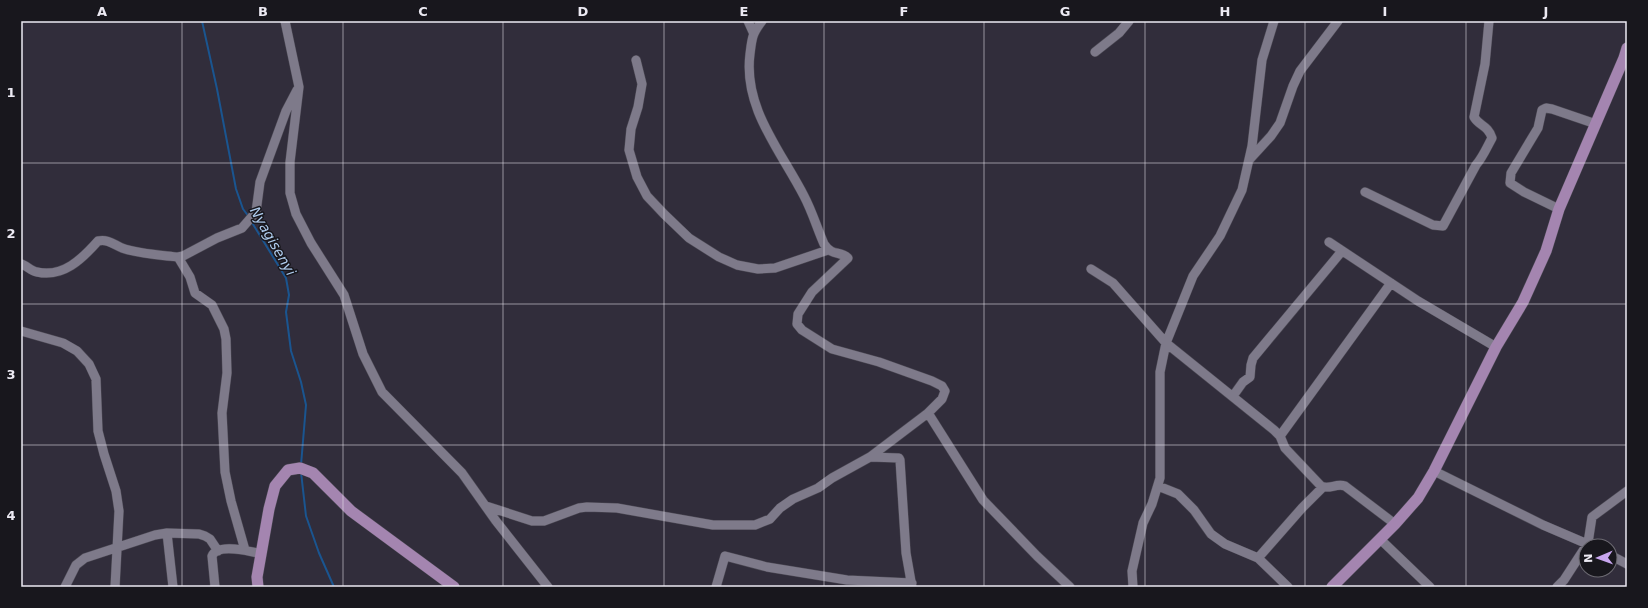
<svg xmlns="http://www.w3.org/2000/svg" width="1648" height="608" font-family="'DejaVu Sans',sans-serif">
  <rect width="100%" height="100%" fill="#312d3b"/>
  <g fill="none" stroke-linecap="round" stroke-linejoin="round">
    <path stroke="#1a5590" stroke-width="2" d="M202,21L217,89L236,189L243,209L249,217
      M251,221L286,278L289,295L286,312L291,351L301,382L306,405L301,465
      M301,472L306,516L319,553L334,587"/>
    <defs>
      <path id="minor" d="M285,21L299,87L290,162V193L296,214L311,243L344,295L363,354L382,392L462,473L496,521L548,587
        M748,21L753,32
        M762,21C752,34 752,38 750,54C743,108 781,151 804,196C812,211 817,228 824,244C833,257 839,250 848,258L812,292L798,314L797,324L802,330L832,349L879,362L932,381L942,386L945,391L942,399L928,413L983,500L1037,556L1070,587
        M1095,52L1119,33L1129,21
        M636,60L642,84L638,107L631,129L629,150L637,177L647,196L664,214L689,238L719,257L737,265L758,269L775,268L828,250
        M1249,160L1271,136L1280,123L1293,86L1300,71L1338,21
        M1365,192L1433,225L1443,226L1476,165C1483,157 1487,147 1492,138C1488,125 1479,126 1474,117L1485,64L1489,21
        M1559,209L1524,192L1510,183L1511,173L1538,128L1542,110L1546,108L1552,109L1596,124
        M1329,242L1418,301L1496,347
        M178,257L190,277L195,293L212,305L224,329L226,339L227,373L222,413L225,472L231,501L245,550
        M21,264C26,265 31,271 37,272C63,278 82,259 98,241C108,239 113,244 122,248C139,254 160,255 178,257L183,256L217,238L242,228L256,212L260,182L286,111L297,90
        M1091,269L1113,283L1166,343L1274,430L1280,436L1285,448L1321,486C1329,490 1336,483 1345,486L1395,524
        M21,331L63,343L77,351L89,364L96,379L98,431L104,454L116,491L119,511L115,587
        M1233,396L1243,382L1250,377L1251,365L1253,358L1342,251
        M1280,436L1391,283
        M870,457L928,413
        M1434,471L1543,525L1592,546
        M1158,486L1178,494L1194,510L1211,534L1225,544L1258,558L1288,587
        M486,506L532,521H544L579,508L587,507L617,508L713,525H755L770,519L780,508L793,499L818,488L832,478L870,457L899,458L900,460L906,553L912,587
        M167,533L173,587
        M1381,540L1430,587
        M1610,555L1627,564
        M1258,558L1302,508L1323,487
        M65,587L76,565L85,558L155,535L167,533L199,534L205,536L210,539L218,551
        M215,587L212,556C217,543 250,551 261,554
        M716,587L725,556L767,567L847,580L912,583
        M1133,587L1132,571L1143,523L1152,504L1160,478V372L1166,343L1193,276L1220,236L1242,190L1252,146L1262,60L1274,21
        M1557,587L1564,580L1588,543L1592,517L1627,491"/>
      <path id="major" d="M258,587L257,577L269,509L275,486L288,470L300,468L313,473L351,511L454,587
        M1332,587L1395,524L1418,498L1434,471L1496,347L1523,302L1546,251L1559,209L1624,58L1627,48"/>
    </defs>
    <use href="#minor" stroke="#4c4954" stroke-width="10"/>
    <use href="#major" stroke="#4c4954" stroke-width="12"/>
    <use href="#minor" stroke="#7e7a8a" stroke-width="9"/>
    <use href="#major" stroke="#a485b0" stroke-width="11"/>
  </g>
  <path fill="none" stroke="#eceaf3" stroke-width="1" stroke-opacity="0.55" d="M182,21V587M343,21V587M503,21V587M664,21V587M824,21V587M984,21V587M1145,21V587M1305,21V587M1466,21V587M21,163H1627M21,304H1627M21,445H1627"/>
  <g text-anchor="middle" stroke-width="3" stroke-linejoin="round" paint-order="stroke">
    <g font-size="14" font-style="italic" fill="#afccee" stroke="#18171d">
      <text transform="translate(273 241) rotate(60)" y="5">Nyagisenyi</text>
    </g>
  </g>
  <rect width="1648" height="608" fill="none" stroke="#18171d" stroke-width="44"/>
  <g transform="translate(1598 558) rotate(268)"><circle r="19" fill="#18171d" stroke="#6d6b73"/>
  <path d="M0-3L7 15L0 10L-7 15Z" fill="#c8a6ef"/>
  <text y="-6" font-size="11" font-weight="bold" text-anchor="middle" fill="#eceaf3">N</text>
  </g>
  <rect x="22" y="22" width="1604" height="564" fill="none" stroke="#eceaf3" stroke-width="1.5"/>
  <g font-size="13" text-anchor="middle" font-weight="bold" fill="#eceaf3">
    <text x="102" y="16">A</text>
    <text x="263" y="16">B</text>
    <text x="423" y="16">C</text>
    <text x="583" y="16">D</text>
    <text x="744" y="16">E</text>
    <text x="904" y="16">F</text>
    <text x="1065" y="16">G</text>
    <text x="1225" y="16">H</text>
    <text x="1385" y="16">I</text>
    <text x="1546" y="16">J</text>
    <text x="11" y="97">1</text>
    <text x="11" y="238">2</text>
    <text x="11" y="379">3</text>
    <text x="11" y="520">4</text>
  </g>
</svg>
